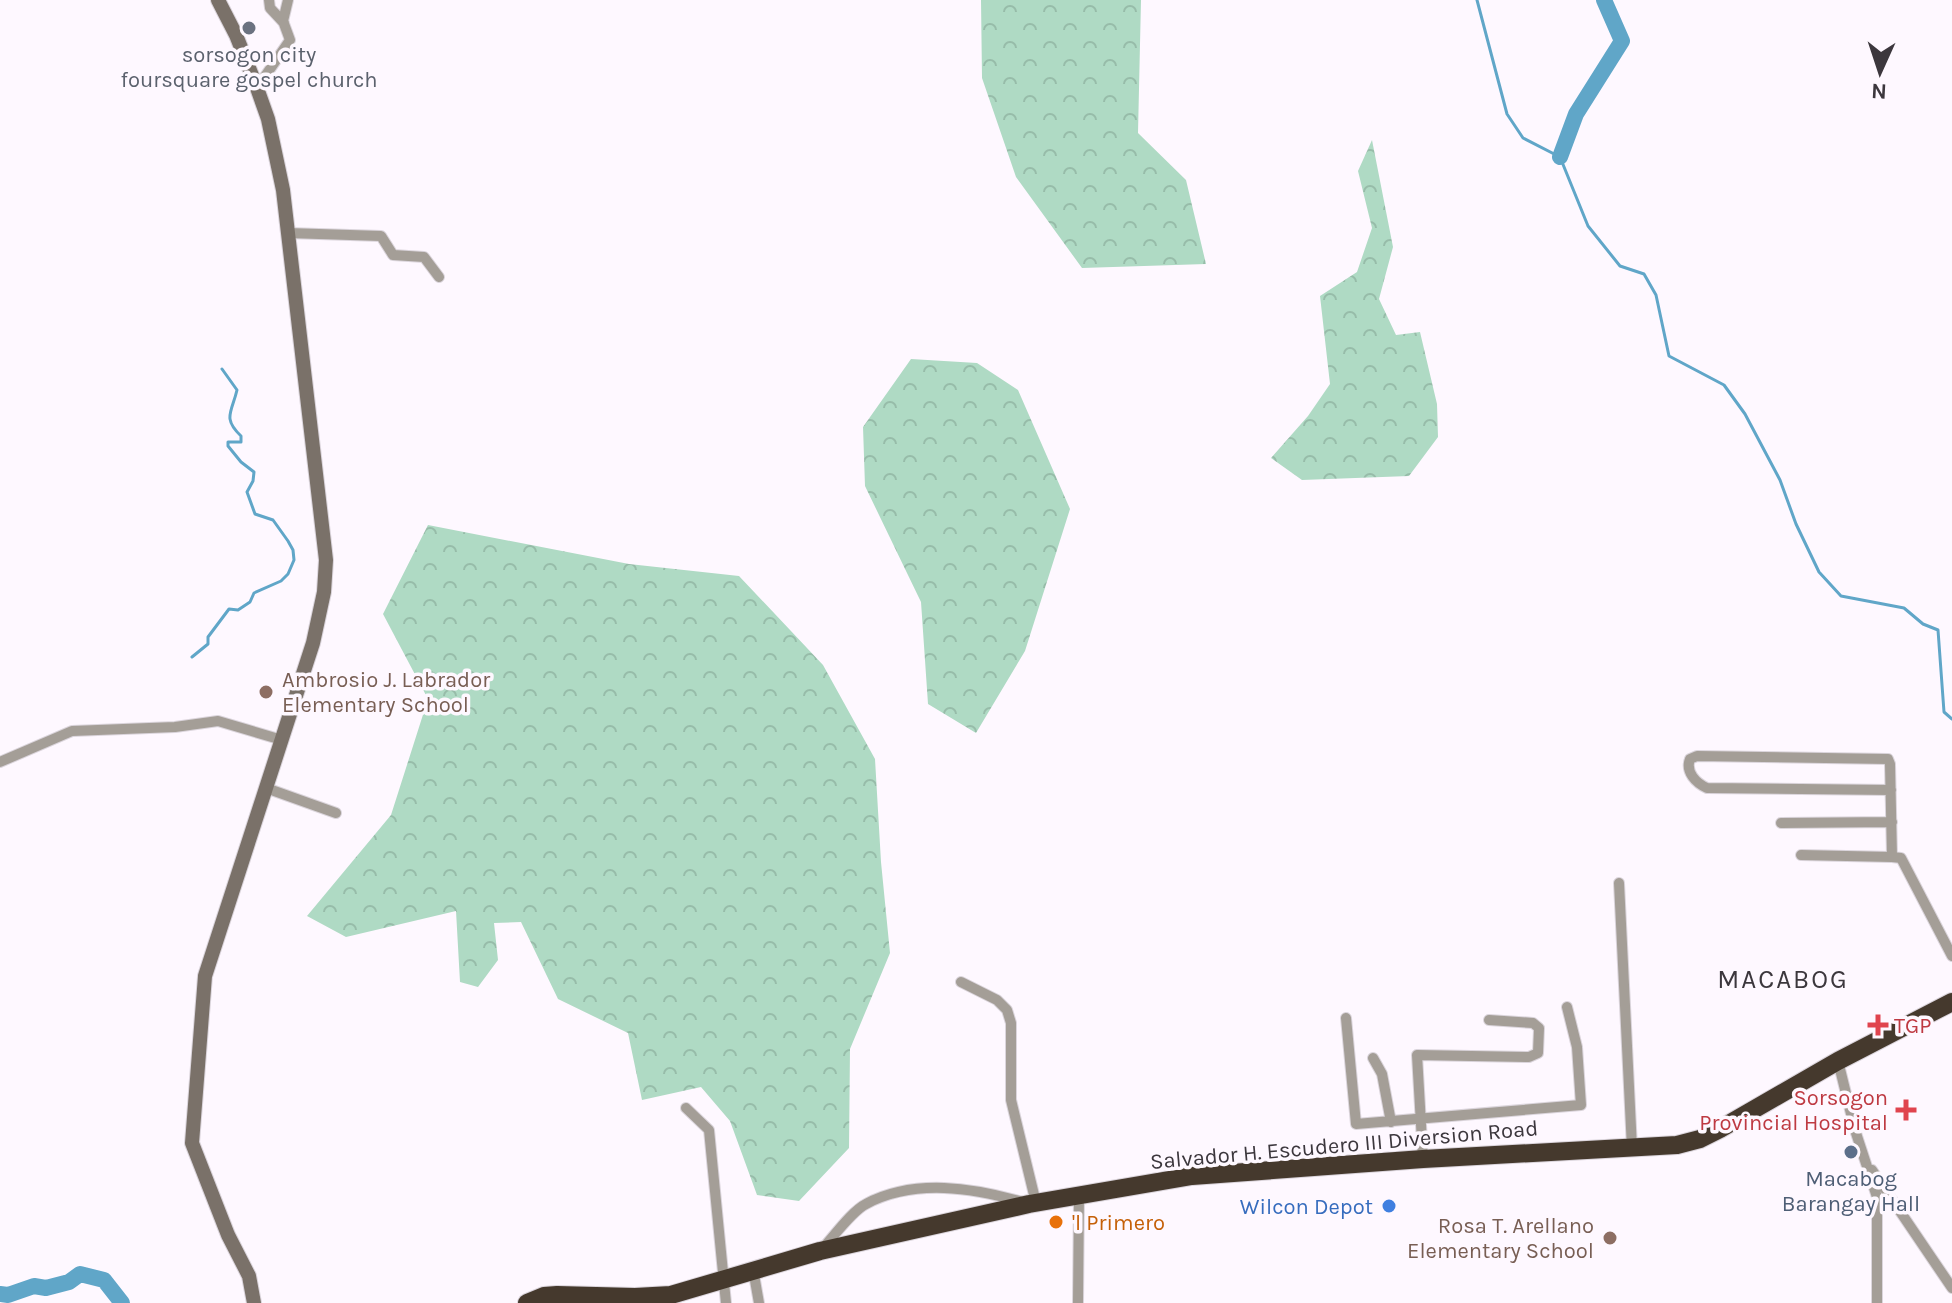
<svg xmlns="http://www.w3.org/2000/svg" width="1952" height="1303" font-family="Karla,sans-serif">
  <defs>
    <pattern id="forest-crowns" width="20" height="18" patternUnits="userSpaceOnUse" patternTransform="scale(2)"><rect width="20" height="18" fill="#afdac4"/><path d="M2 6a3 3 0 1 1 6 0M12 15a3 3 0 1 1 6 0" fill="none" stroke="#97bca9"/></pattern>
  </defs>
  <rect width="100%" height="100%" fill="#fef8ff"/>
  <path fill="url(#forest-crowns)" d="M981,0H1141L1138,133L1186,180L1206,264L1082,268L1016,177L982,78Z
    M1372,140L1393,247L1379,299L1396,335L1420,332L1437,404L1438,437L1409,476L1302,480L1271,458L1308,416L1330,384L1320,296L1357,272L1372,228L1358,171Z
    M911,359L977,363L1018,390L1070,509L1025,651L976,733L928,704L921,602L865,486L863,427Z
    M428,525L629,564L739,576L823,665L875,759L881,862L890,953L850,1049L849,1148L799,1201L757,1195L730,1121L701,1087L642,1100L628,1033L558,999L521,922L494,923L498,960L478,987L460,982L456,911L346,937L307,916L391,815L428,699L383,614Z"/>
  <g fill="none" stroke-linecap="round" stroke-linejoin="round">
    <path stroke="#60a6c8" stroke-width="3" d="M1477,0L1507,114L1523,138L1560,157L1588,226L1620,266L1644,274L1656,295L1669,356L1724,385L1745,414L1780,480L1796,524L1819,572L1841,596L1904,608L1923,624L1938,630L1944,712L1952,719
      M192,657L208,644V637L229,609L238,610L250,602L254,593L281,581L288,574L294,560L293,550L288,541L273,520L255,514L247,492L253,481L254,472L241,462L228,446V442H241V436C222,418 232,412 237,390L222,369"/>
    <path stroke="#60a6c8" stroke-width="16" d="M1560,157L1576,114L1622,41L1604,0
      M0,1294L8,1295L34,1286L46,1288L69,1282L80,1274L104,1280L122,1303"/>
    <defs>
      <path id="street" d="M269,0L270,8L284,23
        M257,88L290,40L283,21L288,0
        M288,233L381,236L393,255L424,257L439,277
        M0,762L72,731L175,727L218,721L282,740
        M266,788L336,813
        M1891,790L1707,788C1696,783 1685,772 1690,759L1697,756L1888,759L1890,764L1892,857L1901,858L1952,956
        M1781,823L1892,822
        M1801,855L1892,857
        M1619,883L1632,1148
        M961,982L997,1000L1007,1010L1011,1023V1100L1036,1203
        M1346,1018L1356,1124L1581,1105L1577,1047L1567,1007
        M1373,1058L1382,1074L1391,1122
        M1838,1061L1855,1130L1877,1197V1303
        M686,1108L709,1130L726,1303
        M1423,1159L1417,1055L1529,1057L1538,1053L1539,1028L1533,1023L1489,1020
        M1872,1170L1952,1288
        M823,1248C834,1236 852,1211 866,1204C915,1178 973,1188 1023,1202
        M753,1269L759,1303
        M1078,1303L1079,1195"/>
      <path id="secondary" d="M218,0L236,35L257,88L268,119L283,190L326,560L324,592L313,643L205,976L192,1143L228,1235L249,1276L254,1303"/>
      <path id="highway" d="M527,1303L544,1296L557,1295L635,1297L671,1295L820,1251L1029,1204L1192,1176L1423,1159L1677,1145L1700,1139L1720,1129L1838,1061L1952,1002"/>
    </defs>
    <use href="#street" stroke="#dbd5dc" stroke-width="12"/>
    <use href="#secondary" stroke="#dbd5dc" stroke-width="16"/>
    <use href="#highway" stroke="#dbd5dc" stroke-width="20"/>
    <use href="#street" stroke="#a49e97" stroke-width="10"/>
    <use href="#secondary" stroke="#7a7169" stroke-width="14"/>
    <use href="#highway" stroke="#45392d" stroke-width="18"/>
  </g>
  <circle fill="#6b7280" stroke="#fef8ff" stroke-width="3" cx="249" cy="28" r="8"/>
  <g fill="#8d6e63" stroke="#fef8ff" stroke-width="3">
    <circle cx="266" cy="692" r="8"/>
    <circle cx="1610" cy="1238" r="8"/>
  </g>
  <g fill="#e0444e" stroke="#fef8ff" stroke-width="3">
    <path d="M1874 1013h8v8h8v8h-8v8h-8v-8h-8v-8h8z"/>
    <path d="M1902 1098h8v8h8v8h-8v8h-8v-8h-8v-8h8z"/>
  </g>
  <circle fill="#5c6f8a" stroke="#fef8ff" stroke-width="3" cx="1851" cy="1152" r="8"/>
  <circle fill="#3f7fe0" stroke="#fef8ff" stroke-width="3" cx="1389" cy="1206" r="8"/>
  <circle fill="#e8710a" stroke="#fef8ff" stroke-width="3" cx="1056" cy="1222" r="8"/>
  <g text-anchor="middle" stroke-width="7" stroke-linejoin="round" paint-order="stroke">
    <g font-size="22" fill="#5b616d" stroke="#fef8ff">
      <text x="249" y="62">sorsogon city<tspan x="249" dy="25">foursquare gospel church</tspan></text>
    </g>
    <g font-size="22" fill="#785e54" stroke="#fef8ff" text-anchor="start">
      <text x="282" y="687">Ambrosio J. Labrador<tspan x="282" dy="25">Elementary School</tspan></text>
      <text x="1594" y="1233" text-anchor="end">Rosa T. Arellano<tspan x="1594" dy="25">Elementary School</tspan></text>
    </g>
    <g font-size="22" fill="#be3a42" stroke="#fef8ff" text-anchor="start">
      <text x="1894" y="1033">TGP</text>
      <text x="1888" y="1105" text-anchor="end">Sorsogon<tspan x="1888" dy="25">Provincial Hospital</tspan></text>
    </g>
    <g font-size="22" fill="#3c373d" stroke="#fef8ff">
      <text transform="translate(1344 1144) rotate(-5)" y="8">Salvador H. Escudero III Diversion Road</text>
    </g>
    <g font-size="22" fill="#4e5e75" stroke="#fef8ff">
      <text x="1851" y="1186">Macabog<tspan x="1851" dy="25">Barangay Hall</tspan></text>
    </g>
    <g font-size="22" fill="#366cbe" stroke="#fef8ff" text-anchor="end">
      <text x="1373" y="1214">Wilcon Depot</text>
    </g>
    <g font-size="22" fill="#c56008" stroke="#fef8ff" text-anchor="start">
      <text x="1072" y="1230">'l Primero</text>
    </g>
    <g font-size="26" letter-spacing="2" fill="#3c373d" stroke="#fef8ff">
      <text x="1783" y="988">MACABOG</text>
    </g>
  </g>
  <g transform="translate(1880 72) rotate(183)" stroke="#fef8ff" stroke-width="6" paint-order="stroke">
  <path d="M0-6L14 30L0 20L-14 30Z" fill="#3c373d"/>
  <text y="-12" font-size="22" font-weight="bold" text-anchor="middle" fill="#3c373d">N</text>
  </g>
</svg>
